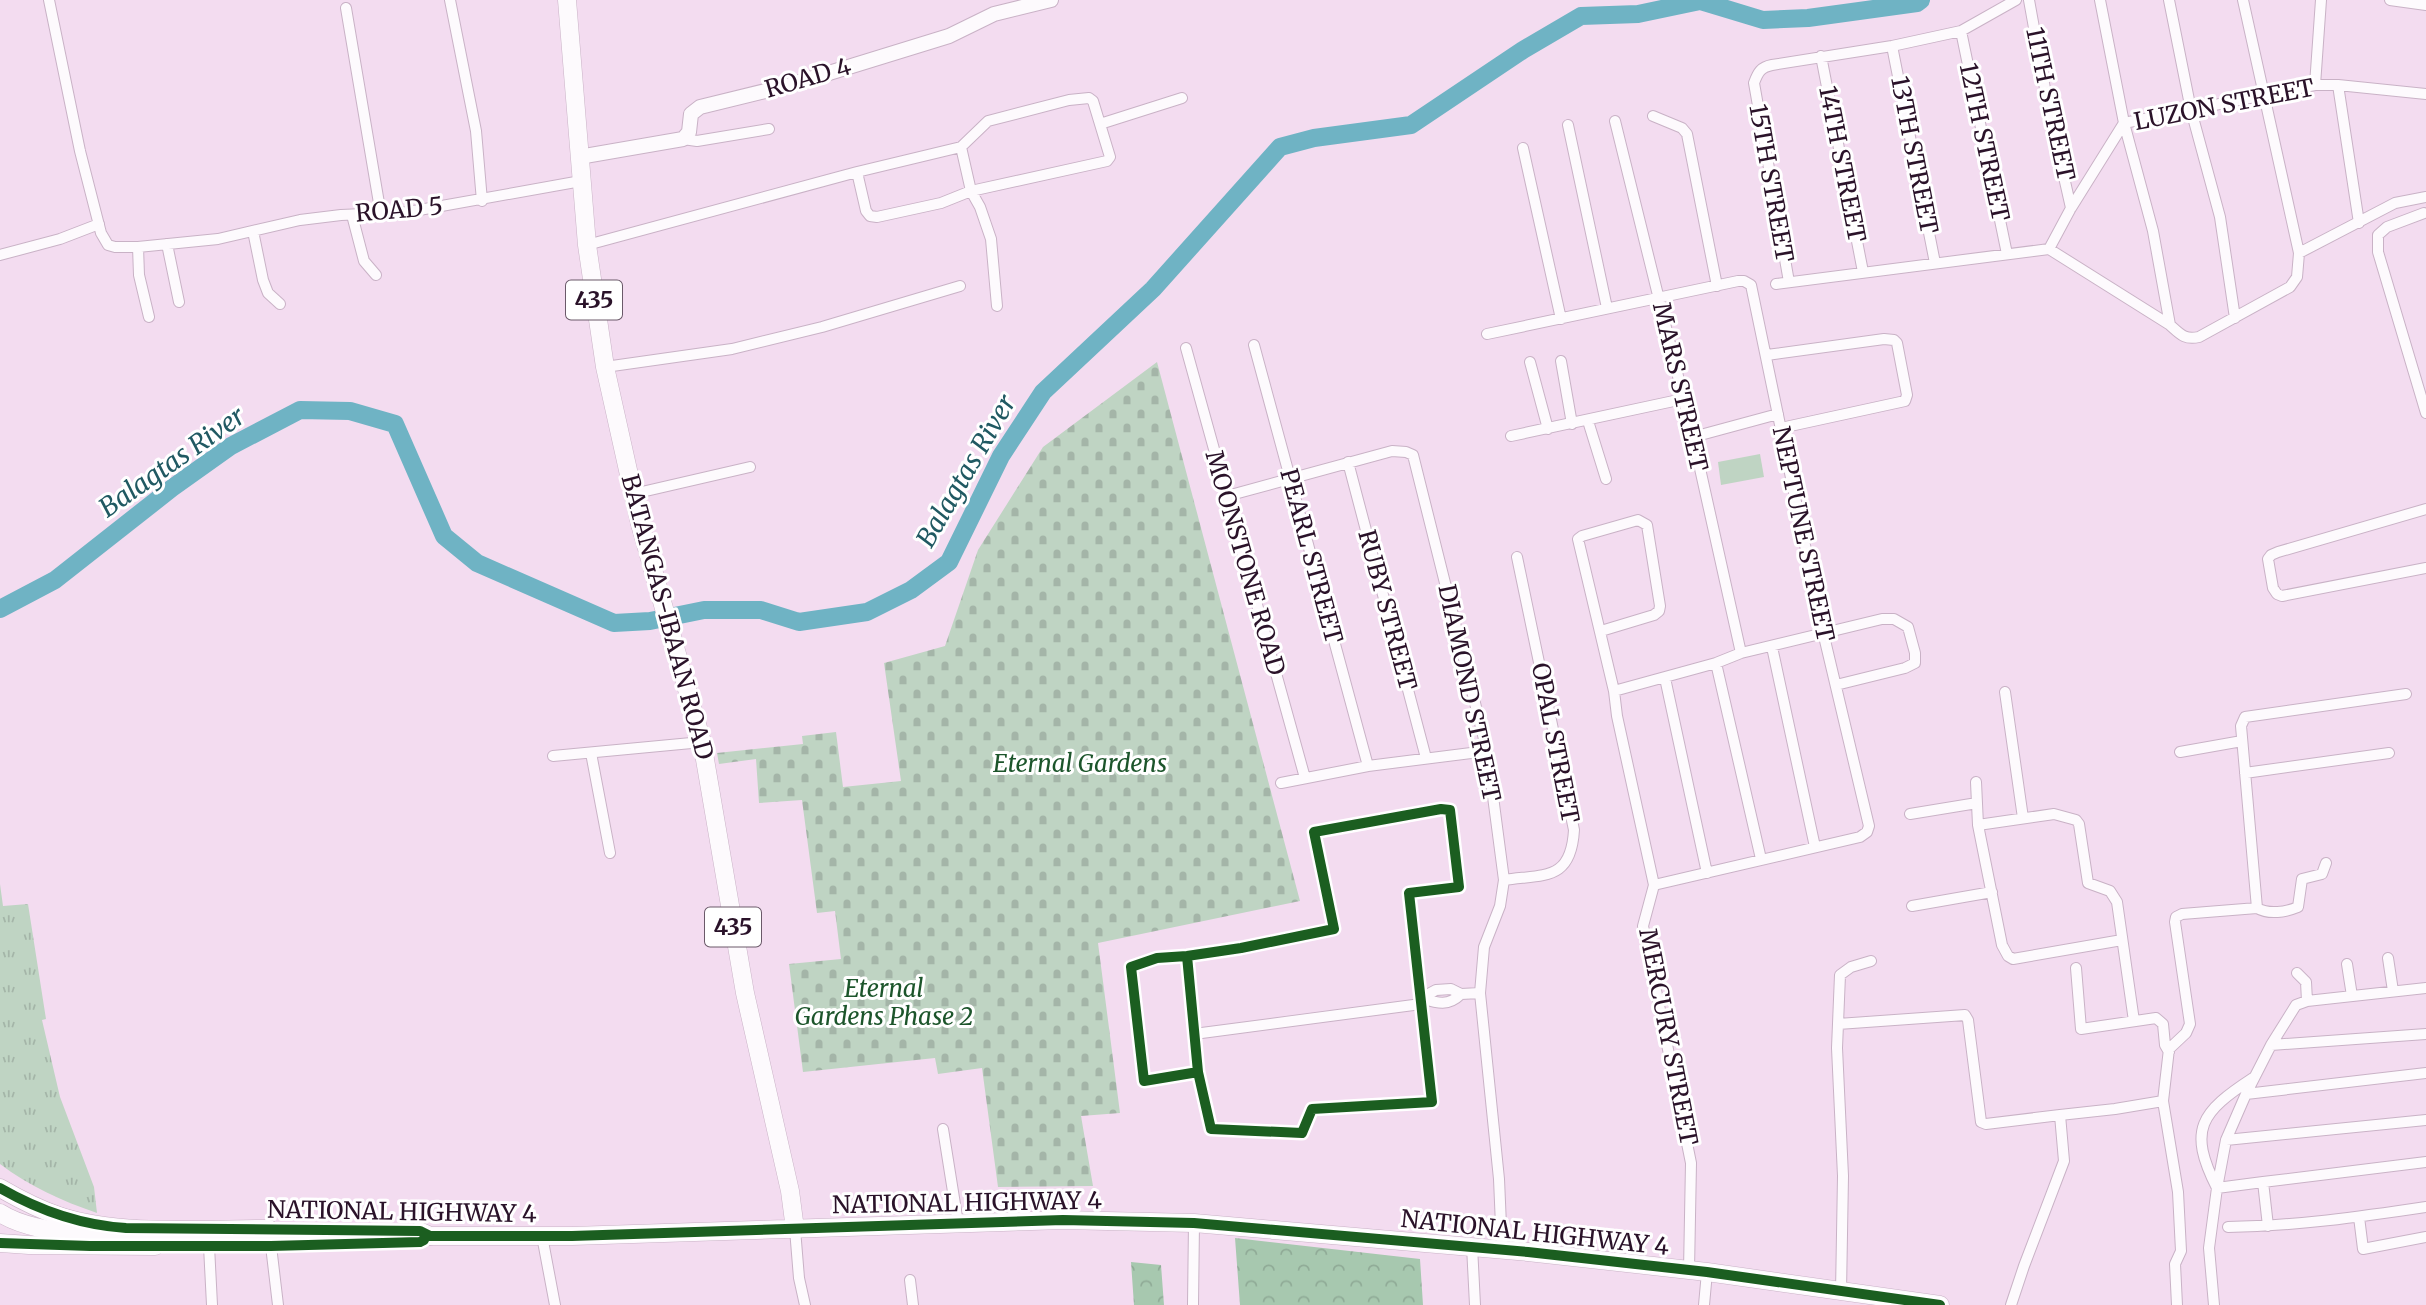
<svg xmlns="http://www.w3.org/2000/svg" width="2426" height="1305" font-family="Merriweather,serif">
  <defs>
    <pattern id="grass-tufts" width="24" height="20" patternUnits="userSpaceOnUse" patternTransform="scale(1.75)"><rect width="24" height="20" fill="#bfd4c3"/><path d="M3 7l-1-3M5 7V3M7 7l1-3M15 17l-1-3M17 17v-4M19 17l1-3" fill="none" stroke="#a4b5a8"/></pattern>
    <pattern id="forest-crowns" width="20" height="18" patternUnits="userSpaceOnUse" patternTransform="scale(1.75)"><rect width="20" height="18" fill="#a7c8af"/><path d="M2 6a3 3 0 1 1 6 0M12 15a3 3 0 1 1 6 0" fill="none" stroke="#90ab97"/></pattern>
    <pattern id="cemetery-stones" width="16" height="16" patternUnits="userSpaceOnUse" patternTransform="scale(1.75)"><rect width="16" height="16" fill="#bfd4c3"/><path d="M2 7V4a2 2 0 0 1 4 0v3zM10 15v-3a2 2 0 0 1 4 0v3z" fill="#a4b5a8"/></pattern>
  </defs>
  <rect width="100%" height="100%" fill="#f3dcf0"/>
  <path fill="url(#grass-tufts)" d="M0,884L3,906L28,904L46,1019L42,1020L60,1097L94,1187L97,1213C62,1201 29,1186 0,1164Z"/>
  <path fill="url(#forest-crowns)" d="M1235,1238L1420,1259L1423,1305H1240Z
    M1131,1262L1161,1265L1164,1305H1134Z"/>
  <path fill="url(#cemetery-stones)" d="M1157,362L1300,901L1098,943L1120,1113L1081,1116L1093,1186L998,1187L982,1068L938,1074L935,1058L803,1072L789,964L841,959L835,911L817,913L802,800L759,803L756,759L719,764L717,753L803,744L802,736L836,732L843,787L901,781L884,663L945,646L978,550L1043,447Z"/>
  <path fill="#bfd4c3" d="M1760,454L1764,477L1721,485L1718,462Z"/>
  <g fill="none" stroke-linecap="round" stroke-linejoin="round">
    <path stroke="#6fb3c4" stroke-width="18" d="M0,609L55,580L172,488L231,446L300,410L350,411L395,424L444,536L477,563L614,623L650,621L704,610H761L799,622L867,612L911,590L949,562L1001,456L1043,392L1153,289L1280,147L1314,138L1411,125L1523,50L1581,16L1638,14L1700,1L1763,20L1808,18L1917,3L1921,0"/>
    <defs>
      <path id="minor" d="M49,0L80,151L101,233L108,245L115,247H138L218,239L300,220L341,215L408,212L581,181
        M450,0L476,131L482,201
        M2029,0L2049,111L2071,208
        M2100,0L2124,123L2153,231L2170,325
        M2169,0L2191,110L2220,217L2235,318
        M2243,0L2299,253
        M2390,0L2426,5
        M346,8L381,215
        M1961,31L2007,254
        M1892,46L1935,263
        M1821,56L1863,272
        M2315,85L2321,0
        M2338,85L2359,223
        M1653,116L1682,128L1687,134L1717,286
        M1615,121L1693,437L1741,653
        M1100,124L1182,98
        M1568,125L1607,308
        M683,139L697,141L769,129
        M961,147L971,191L980,207L991,239L997,306
        M1523,148L1561,319
        M2424,213L2387,227L2378,235V252L2426,413
        M352,215L364,261L376,275
        M253,231L263,280L268,293L280,304
        M167,244L179,302
        M587,245L857,172L961,147L988,121L1069,100L1089,98L1093,101L1110,157L1107,161L971,191L941,203L877,217L870,216L866,211L857,172
        M138,247L139,275L149,317
        M2049,249L2071,208L2124,123L2315,85H2338L2426,94
        M0,255L60,239L99,224
        M1789,282L1754,83C1758,72 1761,67 1772,65L1892,46L1961,31L2016,0
        M1776,284L2049,249L2170,325C2181,335 2185,340 2199,337L2290,287L2297,277L2299,253L2395,203L2426,197
        M1487,334L1738,281H1744L1751,285L1823,632L1869,826L1867,832L1860,837L1654,885
        M1254,345L1368,766
        M1186,348L1305,778
        M1767,355L1884,339L1894,340L1897,343L1907,395L1905,401L1781,428
        M1561,361L1572,424
        M1530,362L1548,429
        M605,367L732,349L822,327L960,286
        M1588,421L1606,479
        M1511,436L1683,399
        M1693,437L1778,414
        M1348,462L1426,758
        M633,494L750,467
        M1227,496L1392,451L1406,452L1413,455L1487,751L1504,880L1500,906L1484,947L1480,993L1499,1179L1502,1249
        M2426,509L2278,552L2271,555L2268,559L2273,588L2277,594L2282,596L2426,568
        M1601,631L1654,615L1659,611L1660,606L1647,525L1638,520L1582,536L1578,539L1614,691
        M1772,647L1815,847
        M1716,663L1761,859
        M1665,678L1707,873
        M2005,692L2023,818
        M2180,752L2242,741
        M591,753L610,853
        M553,756L702,742
        M2245,773L2389,753
        M1976,782L1978,825L2002,945L2008,956L2013,959L2122,940
        M1281,783L1368,766L1487,751
        M1910,814L1977,803
        M1978,825L2054,814L2076,820L2079,824L2088,883L2110,891L2117,902L2134,1021
        M1504,880C1545,874 1571,881 1574,830L1517,557
        M1912,906L1992,892
        M2257,908C2269,915 2286,912 2298,907L2302,879L2322,874L2326,863
        M1187,956L1198,1072L1211,1129L1302,1133L1312,1109L1432,1102L1409,893L1459,887L1450,810L1441,809L1314,832L1334,929L1241,948L1187,956L1157,958L1131,967L1144,1081L1198,1072
        M2388,958L2393,991
        M2347,964L2352,996
        M2076,968L2081,1029L2156,1018L2163,1024L2165,1045L2169,1052
        M2297,973L2306,982L2307,1001
        M1461,994C1448,1007 1437,1003 1421,998L1436,990L1451,989L1461,994L1480,993
        M1838,1024L1965,1015L1968,1020L1981,1122L1986,1124L2060,1115
        M1194,1034L1421,1004
        M2271,1045L2426,1034
        M2253,1078C2201,1112 2187,1129 2217,1188L2263,1182L2268,1226
        M2246,1094L2426,1073
        M2163,1101L2178,1192L2181,1251L2175,1264L2177,1305
        M943,1129L958,1223
        M2226,1140L2426,1120
        M2263,1182L2426,1162
        M2359,1217L2363,1249L2426,1237
        M2228,1227C2294,1226 2360,1217 2426,1207
        M795,1229L799,1278L805,1305
        M542,1236L555,1305
        M209,1246L212,1305
        M271,1246L278,1305
        M1472,1246L1475,1305
        M1689,1270L1691,1163L1643,926L1654,885L1617,716L1614,691L1716,663L1741,653L1882,619H1894L1908,627L1915,653V663L1905,668L1836,685
        M910,1280L913,1305
        M1841,1292L1843,1176L1837,1048L1840,975L1851,967L1871,961
        M1193,1305L1194,1223
        M1704,1305L1707,1272
        M2011,1305L2024,1266L2064,1161L2060,1115L2115,1109L2163,1101L2169,1049L2186,1033L2190,1024L2175,922L2176,917L2182,914L2257,908L2241,726L2245,717L2406,694
        M2214,1305L2209,1248L2217,1188L2226,1140L2246,1094L2271,1045L2296,1005L2307,1001L2426,988"/>
      <path id="tertiary" d="M579,157L683,139L689,132L691,114L700,107L790,85L949,36L994,14L1051,0"/>
      <path id="primary" d="M567,0L587,245L605,367L640,524L702,742L745,993L790,1191L795,1229
        M0,1188C19,1199 38,1209 59,1216C119,1236 204,1229 269,1229
        M419,1231L430,1236H572L1063,1220L1194,1223L1528,1252L1707,1272L1940,1305
        M0,1243L29,1245L155,1246"/>
      <path id="trunk" d="M0,1213C46,1243 165,1237 221,1238C291,1238 360,1237 430,1236"/>
    </defs>
    <use href="#minor" stroke="#c9b2c6" stroke-width="12"/>
    <use href="#tertiary" stroke="#c9b2c6" stroke-width="16"/>
    <use href="#primary" stroke="#c9b2c6" stroke-width="19"/>
    <use href="#trunk" stroke="#c9b2c6" stroke-width="19"/>
    <use href="#minor" stroke="#fdfafd" stroke-width="10"/>
    <use href="#tertiary" stroke="#fdfafd" stroke-width="14"/>
    <use href="#primary" stroke="#fdfafd" stroke-width="18"/>
    <use href="#trunk" stroke="#fdfafd" stroke-width="18"/>
    <defs>
      <path id="cycleway" d="M1187,956L1198,1072L1211,1129L1302,1133L1312,1109L1432,1102L1409,893L1459,887L1450,810L1441,809L1314,832L1334,929L1241,948L1187,956L1157,958L1131,967L1144,1081L1198,1072
        M0,1188C40,1211 80,1225 126,1228L420,1231L430,1236H572L1063,1220L1194,1223L1528,1252L1707,1272L1940,1305
        M0,1243L90,1246H271L420,1242L424,1240"/>
    </defs>
    <use href="#cycleway" stroke="#fff" stroke-width="15"/>
    <use href="#cycleway" stroke="#1b5e20" stroke-width="10"/>
  </g>
  <g text-anchor="middle" stroke-width="6" stroke-linejoin="round" paint-order="stroke">
    <g fill="#fff" stroke="#6a5969" stroke-width="2">
      <rect x="566" y="280.5" width="56" height="39" rx="5"/>
      <rect x="705" y="907.5" width="56" height="39" rx="5"/>
    </g>
    <g font-size="23" font-weight="bold" fill="#2a1229">
      <text x="594" y="308">435</text>
      <text x="733" y="935">435</text>
    </g>
    <g font-size="24" fill="#2a1229" stroke="#fff">
      <text transform="translate(808 78) rotate(-16)" y="8">ROAD 4</text>
      <text transform="translate(2050 104) rotate(78)" y="8">11TH STREET</text>
      <text transform="translate(2224 105) rotate(-11)" y="8">LUZON STREET</text>
      <text transform="translate(1984 142) rotate(78)" y="8">12TH STREET</text>
      <text transform="translate(1914 155) rotate(79)" y="8">13TH STREET</text>
      <text transform="translate(1842 164) rotate(79)" y="8">14TH STREET</text>
      <text transform="translate(1771 183) rotate(80)" y="8">15TH STREET</text>
      <text transform="translate(399 210) rotate(-5)" y="8">ROAD 5</text>
      <text transform="translate(1680 387) rotate(77)" y="8">MARS STREET</text>
      <text transform="translate(1803 534) rotate(78)" y="8">NEPTUNE STREET</text>
      <text transform="translate(1311 556) rotate(75)" y="8">PEARL STREET</text>
      <text transform="translate(1245 563) rotate(74)" y="8">MOONSTONE ROAD</text>
      <text transform="translate(1387 610) rotate(75)" y="8">RUBY STREET</text>
      <text transform="translate(667 617) rotate(75)" y="8">BATANGAS-IBAAN ROAD</text>
      <text transform="translate(1469 693) rotate(78)" y="8">DIAMOND STREET</text>
      <text transform="translate(1555 743) rotate(79)" y="8">OPAL STREET</text>
      <text transform="translate(1668 1037) rotate(79)" y="8">MERCURY STREET</text>
      <text transform="translate(967 1203) rotate(-1)" y="8">NATIONAL HIGHWAY 4</text>
      <text transform="translate(402 1212) rotate(1)" y="8">NATIONAL HIGHWAY 4</text>
      <text transform="translate(1535 1233) rotate(6)" y="8">NATIONAL HIGHWAY 4</text>
    </g>
    <g font-size="24" font-style="italic" fill="#1c552b" stroke="#fff">
      <text x="1080" y="772">Eternal Gardens</text>
      <text x="884" y="997">Eternal<tspan x="884" dy="28">Gardens Phase 2</tspan></text>
    </g>
    <g font-size="26" font-style="italic" fill="#205962" stroke="#fff">
      <text transform="translate(172 462) rotate(-35)" y="9">Balagtas River</text>
      <text transform="translate(966 471) rotate(-60)" y="9">Balagtas River</text>
    </g>
  </g>
</svg>
